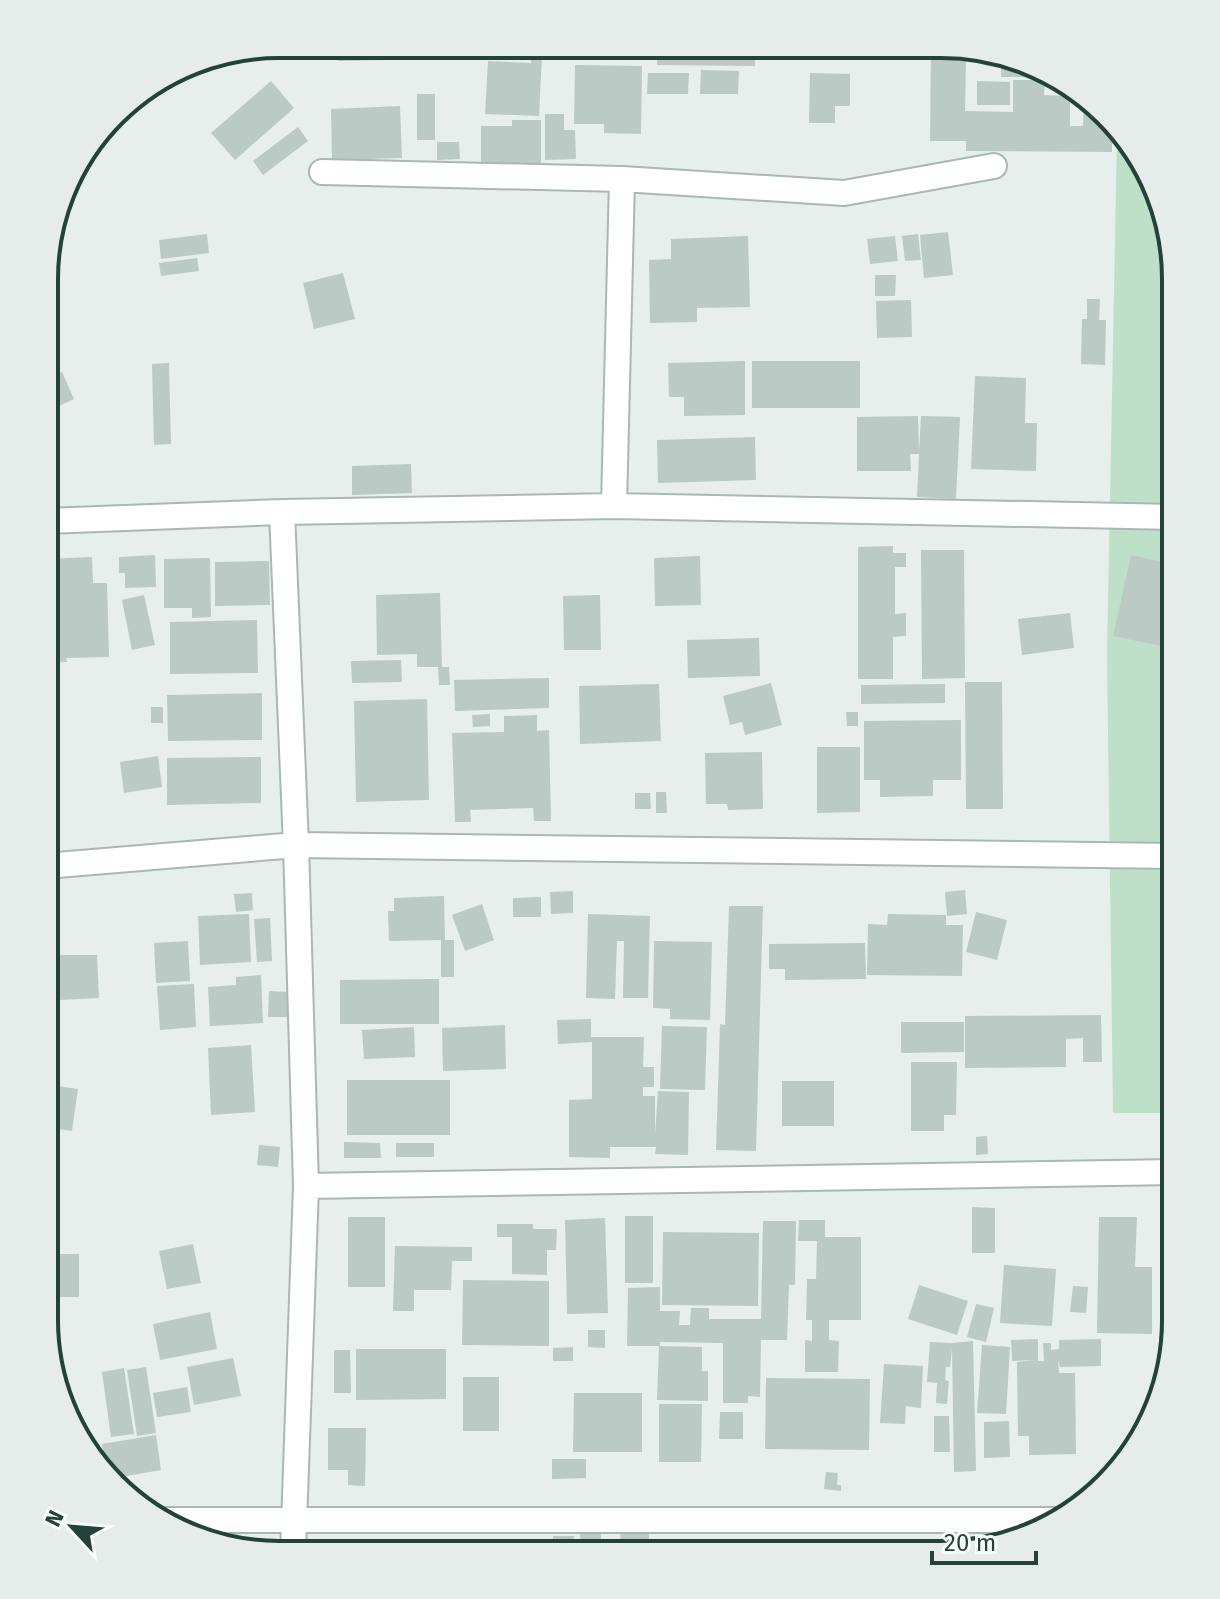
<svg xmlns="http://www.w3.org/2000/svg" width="1220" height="1599" font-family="'Fira Sans',sans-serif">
  <rect width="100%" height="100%" fill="#e6efeb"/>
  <path fill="#bfe0c8" d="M1117,135L1152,175L1176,278V1113H1113L1107,655Z"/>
  <path fill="#bbcac4" d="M337,44H437V59L338,61Z
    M657,45H755V66L657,65Z
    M931,48H977L987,52V59H966L965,111L1013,112V80H1045L1044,95L1070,96V126H1083L1084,97L1112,129V152L966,151V141H930Z
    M531,54L542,55L539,116L485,114L488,61L531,63Z
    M1001,57L1047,74V77H1001Z
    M575,65L642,66L641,134L604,133V124H574Z
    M701,70L739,71L738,94H700Z
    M648,73H689L688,94H647Z
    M810,73L850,74V106H835V123H809Z
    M271,81L294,108L235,160L211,133Z
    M977,81L1010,82V105H977Z
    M417,94H435V140H417Z
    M400,106L402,158L332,160L331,109Z
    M545,114H564V130H575L576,159L545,160Z
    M512,120H541V169L481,170V126H512Z
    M298,127L308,141L263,175L253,161Z
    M437,142H459L460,159L437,160Z
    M948,232L953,275L924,278L920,235Z
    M207,234L209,253L161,259L159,240Z
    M918,234L921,260L905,261L902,236Z
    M748,236L750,307L697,308V322L650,323L649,260L671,259V239Z
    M895,236L898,261L870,264L867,239Z
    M197,258L199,271L161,276L159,263Z
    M343,273L355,319L314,329L303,283Z
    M875,275H896L895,296H875Z
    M1087,299H1100L1099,320H1106L1105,365L1081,364L1082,319H1087Z
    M911,300L912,337L877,338L876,301Z
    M745,361V415L684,416V397H669L668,363Z
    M752,361H860V408H752Z
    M169,363L171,444L154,445L152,364Z
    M62,372L74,399L46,412V379Z
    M975,376L1026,378L1025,423H1037L1036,471L971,469Z
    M918,416L919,452L921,416L960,417L956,499L917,497L919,454H910L911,471H857V417Z
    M755,437L756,480L658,483L657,440Z
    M411,464L412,493L352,495V466Z
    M893,546V553H906V567H895V614L906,613V636L893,637V679H858V547Z
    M921,550H964L965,678L922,679Z
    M155,555L156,587L125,588V573H119V557Z
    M1131,555L1176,565V604L1166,647L1113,636Z
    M700,556L701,605L655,606L654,558Z
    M92,557L93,583H107L109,657L66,658L67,662L45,663V634H59L57,577L45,578V559Z
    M210,558L211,617L192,618V608H164V559Z
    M269,561L270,605L215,606V562Z
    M440,593L442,667H449L450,685H439L438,667H417V654L377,655L376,595Z
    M45,594L52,595L51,622H45Z
    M144,595L155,645L132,650L122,600Z
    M600,595L601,650H564L563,596Z
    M1070,613L1074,648L1022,655L1018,619Z
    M257,620L258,673L170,674V622Z
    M759,638L760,676L688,678L687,640Z
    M401,660L402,682L352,683L351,661Z
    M549,678V708L455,711L454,680Z
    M965,682H1002L1003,809H966Z
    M771,683L782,725L745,735L742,722L730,725L723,696Z
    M659,684L661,741L580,744L579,686Z
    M945,684V703L861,704V685Z
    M262,693V740L168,741L167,695Z
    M427,699L429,800L356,802L354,701Z
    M151,707H163V723H151Z
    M846,712H858V726H847Z
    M490,714V726L473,727L472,715Z
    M537,715V731L549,730L551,821H534L533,808L470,810L471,822H455L452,733L504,732V716Z
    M961,720V780H933V796L880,797V780H864V721Z
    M817,747H860V812L817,813Z
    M762,752L763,809L728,810L727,804H706L705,753Z
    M158,756L162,787L124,793L120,762Z
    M261,757V803L167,805V758Z
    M656,792H666L667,813H656Z
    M635,793H650L651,809H635Z
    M965,890L967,914L947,916L945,892Z
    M573,891V913L551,914L550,892Z
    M252,893L253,910L236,912L234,894Z
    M444,896L445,940H454V977H441V940L389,941L388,911H394V898Z
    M541,897V917H513V898Z
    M482,904L494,940L465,951L452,915Z
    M729,906H763L756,1151L716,1150L720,1024L725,1025Z
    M976,912L1007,920L997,960L966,952Z
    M249,914L251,962L200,965L198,916Z
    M588,914L650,916L648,998H623L624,941H617L615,999L586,998Z
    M888,914L946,915V925H963L962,976L867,975L868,924L887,925Z
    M270,918L272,961L257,962L254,919Z
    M188,941L190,981L156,983L154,943Z
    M654,941L712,942L710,1020L670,1019V1009L653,1008Z
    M865,943L866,979L785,980V969H769V944Z
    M58,955H97L99,998L59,1000Z
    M261,975L263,1023L210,1026L208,987L236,985V977Z
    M439,979V1024H340V980Z
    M194,984L196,1027L160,1030L157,986Z
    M269,991L289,992V1017H268Z
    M1101,1015L1102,1062H1083V1038L1066,1039V1067L965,1068V1016Z
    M591,1019V1037H644L643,1067H654V1087H643V1096H655V1134L658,1091L689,1092L688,1155L655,1154L656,1147H610V1158L569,1157V1100L592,1099V1042L558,1044L557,1020Z
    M901,1022H964V1052L901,1053Z
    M505,1025L506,1069L443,1071L442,1028Z
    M662,1026L707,1027L705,1090L660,1089Z
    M414,1027L415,1057L364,1059L362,1030Z
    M251,1045L255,1112L211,1115L208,1048Z
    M911,1062H957L956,1115H944V1131H911Z
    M347,1080H450V1135H347Z
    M782,1081H834V1126H782Z
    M44,1084L78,1089L72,1131L44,1127Z
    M987,1136L988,1154L976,1155V1137Z
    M344,1142L380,1143L381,1158H344Z
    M396,1143H434V1157H396Z
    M259,1145L280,1147L278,1167L257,1165Z
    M972,1207L995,1208V1253H972Z
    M625,1216H653V1283H625Z
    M348,1217H385V1287H348Z
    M1099,1217H1137L1135,1267H1152V1334L1097,1333Z
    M605,1218L608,1313L567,1314L565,1220Z
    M799,1220H825V1237H861V1320H829V1340L839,1341L838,1372H805V1340L812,1341V1320H806L807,1279H816L817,1241H798Z
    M763,1221H796L795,1285H789L787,1340H761L760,1397L748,1396V1403H723V1343L660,1342V1346H627L628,1288L660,1287V1311H680L679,1325H690L691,1308H709V1319H761Z
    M497,1224H533V1229H557L556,1250H547V1275L512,1274V1237H497Z
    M663,1232L759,1233L758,1306L662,1305Z
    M193,1244L201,1283L167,1289L159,1251Z
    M395,1246L472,1247V1261H452L451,1290H414V1311H393Z
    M58,1254H79V1297H58Z
    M1004,1265L1056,1269L1052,1326L1000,1323Z
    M463,1280L549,1281V1346L462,1345Z
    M919,1285L968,1301L957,1335L908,1319Z
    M1073,1286L1088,1287L1086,1313L1070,1312Z
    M976,1304L994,1308L986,1342L967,1337Z
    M210,1312L217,1349L160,1360L153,1324Z
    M588,1330H605V1348L588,1347Z
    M1038,1339V1361H1044L1043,1343H1051V1350L1059,1349V1340L1101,1339V1366L1060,1367L1058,1360L1059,1373H1075L1076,1454L1029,1455V1436H1018L1017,1362L1035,1360L1012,1361L1011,1340Z
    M973,1341L976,1471L954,1472L952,1349L950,1367H946L945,1380L949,1381L947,1404L936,1403L937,1383L927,1382L930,1342L952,1343Z
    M982,1345L1010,1347L1006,1414L977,1413Z
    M659,1346L702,1347V1371H708V1401L657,1400Z
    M573,1347V1361H553V1348Z
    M356,1349H446V1399L356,1400Z
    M334,1350H350L351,1393H334Z
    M233,1358L241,1396L194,1405L187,1367Z
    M884,1364L923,1366L921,1408L906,1406L905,1424L880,1423Z
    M146,1367L156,1433L137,1436L127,1370Z
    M124,1368L134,1434L111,1437L102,1372Z
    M463,1377H499V1431H463Z
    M766,1378L870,1379L869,1450L765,1449Z
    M187,1387L191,1412L157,1417L153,1393Z
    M574,1393H642V1452H573Z
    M659,1404H702L701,1462H659Z
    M720,1412H743V1439H719Z
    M934,1416H949L950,1452H934Z
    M1009,1421L1010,1457L984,1458V1422Z
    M328,1428H366L365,1486L348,1485V1470H328Z
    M156,1435L161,1470L115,1478L105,1467L102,1444Z
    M552,1459H586V1478L552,1479Z
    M826,1472L838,1473L837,1485H841V1491L824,1489Z
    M649,1524V1540H657V1554H621L620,1525Z
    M580,1534H601V1554H581Z
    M553,1536H574V1554H553Z"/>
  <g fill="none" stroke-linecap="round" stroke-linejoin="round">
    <defs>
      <path id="minor" d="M322,172L622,179L844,193L994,166
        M614,506L622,179
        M282,512L296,845L306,1186L293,1553
        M46,521L282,512L614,506L1176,517
        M45,866L296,845L1176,856
        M306,1186L1176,1172
        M160,1520H1057"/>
    </defs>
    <use href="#minor" stroke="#a8b8b2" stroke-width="28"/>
    <use href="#minor" stroke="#fff" stroke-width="24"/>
  </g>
  <path d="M0 0H1220V1599H0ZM279 58H941A221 221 0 0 1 1162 279V1320A221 221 0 0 1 941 1541H279A221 221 0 0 1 58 1320V279A221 221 0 0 1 279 58Z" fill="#e6ecea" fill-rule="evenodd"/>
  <path fill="none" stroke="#24423a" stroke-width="4" d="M279 58H941A221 221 0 0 1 1162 279V1320A221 221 0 0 1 941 1541H279A221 221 0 0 1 58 1320V279A221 221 0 0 1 279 58Z"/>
  <g transform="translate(72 1527) rotate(296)" stroke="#f7fbf9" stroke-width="6" paint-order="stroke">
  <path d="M0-6L14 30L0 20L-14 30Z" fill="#24423a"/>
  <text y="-12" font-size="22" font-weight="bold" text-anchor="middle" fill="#24423a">N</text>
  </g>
  <path d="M932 1551v12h104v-12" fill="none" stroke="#24423a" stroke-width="4"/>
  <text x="944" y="1551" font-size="24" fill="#24423a" stroke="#f7fbf9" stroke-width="6" paint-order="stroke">20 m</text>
</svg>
